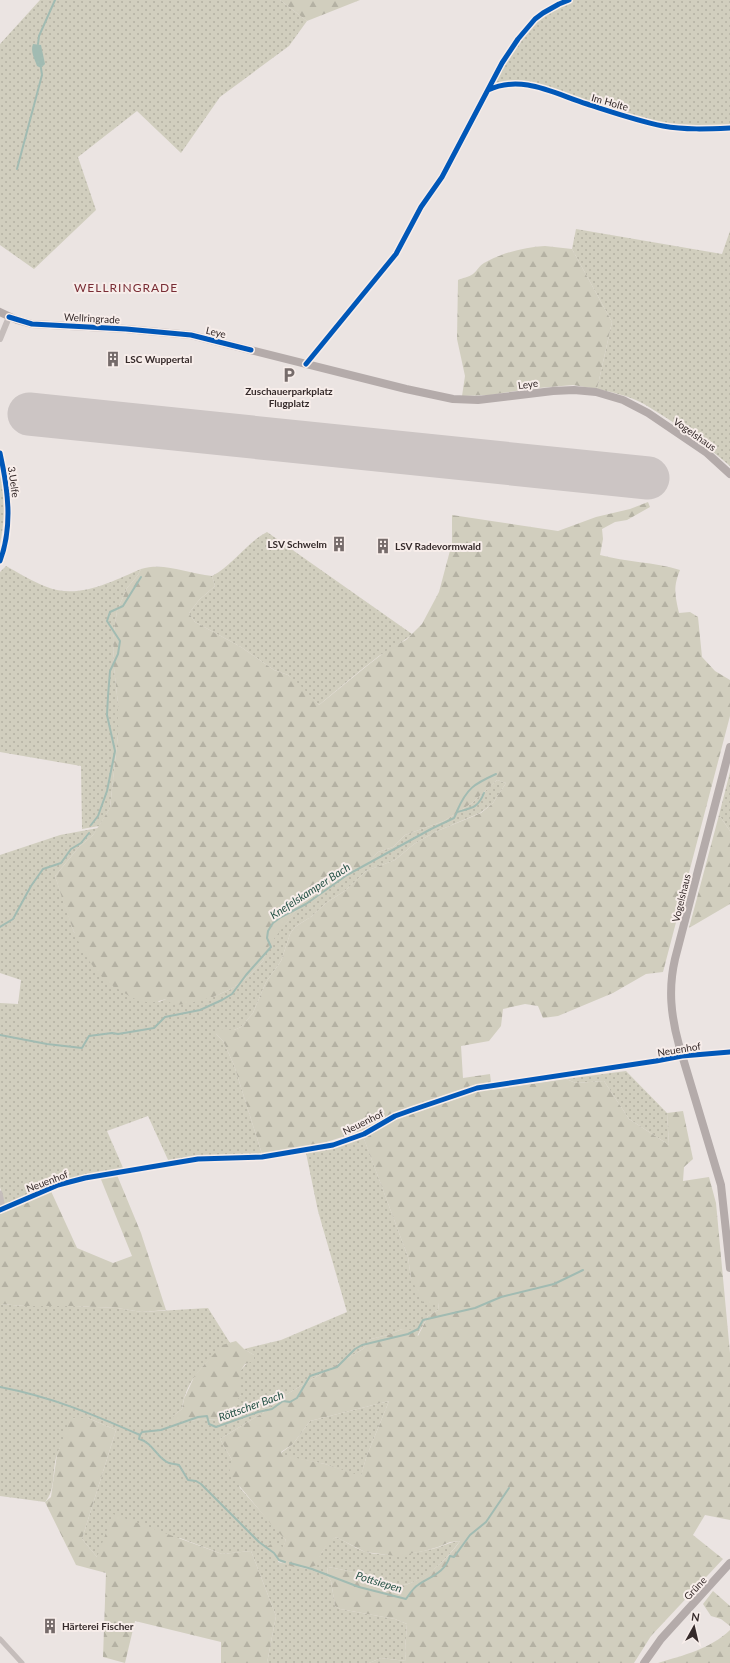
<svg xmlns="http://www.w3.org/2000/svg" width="730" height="1663" font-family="Lato,sans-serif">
  <defs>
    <pattern id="grass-dots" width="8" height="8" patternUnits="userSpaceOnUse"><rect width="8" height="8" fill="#d1cebe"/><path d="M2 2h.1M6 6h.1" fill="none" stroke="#b4b1a3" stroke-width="1.8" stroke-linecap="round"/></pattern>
    <pattern id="forest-firs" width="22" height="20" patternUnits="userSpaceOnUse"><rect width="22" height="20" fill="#d1cebe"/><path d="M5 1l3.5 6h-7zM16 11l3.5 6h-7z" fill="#b4b1a3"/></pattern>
  </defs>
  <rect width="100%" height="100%" fill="#ebe4e2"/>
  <path fill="url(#grass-dots)" d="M40,0H280L307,21L289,46L220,97L181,153L137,111L78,157L96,210L34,269L0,245V44Z
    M572,0H730V127L674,126L637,118L547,88L502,84L492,85C512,49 531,14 572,0Z
    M576,229L722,254L730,231V466C705,444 673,421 644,404C630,396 612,392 597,389L612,322L572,249Z
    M0,473C5,497 5,520 0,544Z
    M267,532L412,634C402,643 390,649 379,656C358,672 339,688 319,705L288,675L274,670L241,647L195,622L189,613L199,600L215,586L212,576C233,565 246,543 267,532Z
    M6,566C19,573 33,582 47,587C78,600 113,581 141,569L138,575L127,588L117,611L113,638L114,668L118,704V735L110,808L99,826L82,829L81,766L0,752V572Z
    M730,772V831L719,815Z
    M497,780L506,783L493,803L480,813L435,832L414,844L395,860L366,871L346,890L326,903L312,916L295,927L290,934L281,961L266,982L253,1013L241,1027L234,1030H227L216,1034L223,1041L234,1065L262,1154L208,1157L169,1162L148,1116L107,1131L124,1170L83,1177L5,1206L0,1187V1003L18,1004L21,980L0,973V855L60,835L98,828L93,835L79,847L55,876L74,932L159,1002L166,999L213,997L231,989L249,976L263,961L268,945L303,902L340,877L368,863L378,852L393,847L405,835L444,821L472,803Z
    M626,1071L667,1113L669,1145L629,1119L604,1081L576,1083L566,1079Z
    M363,1136L408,1257L411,1278L439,1303L438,1310L428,1316L417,1336L402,1329L388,1335L371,1339L363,1349L277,1400L266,1411L220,1439L232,1460L240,1488L286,1540L278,1562L308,1569L319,1557L328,1542L336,1537C345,1541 353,1547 363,1551C380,1558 420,1553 436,1548C445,1545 451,1542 460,1541C445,1561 418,1590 390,1585C380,1583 371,1577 361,1574C351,1571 339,1569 328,1567L327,1575L331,1581L335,1606L340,1609L395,1619L407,1624L405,1651L406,1661L381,1658L369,1663H267L276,1616L251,1551L222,1554L180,1538L97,1557L82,1539L116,1430L88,1418C77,1429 63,1438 58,1452C51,1468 57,1489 45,1502L0,1496V1304L25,1306H75L117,1308L142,1312L208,1308L230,1343C222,1345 221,1349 215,1354C198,1371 186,1383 182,1409L173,1416V1423H180L201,1419L219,1420L241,1395V1370L254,1355L244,1349L281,1340L347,1312L318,1211L306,1153L314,1150L333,1147Z
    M389,1401L366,1458L361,1477L325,1464L282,1456L281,1453L293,1444L310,1421Z"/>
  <path fill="url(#forest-firs)" fill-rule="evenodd" d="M280,0H360L307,21Z
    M545,246L572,249L612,322L597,389L573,385L527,389L491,395L462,396L465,376L457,339L458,280C462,278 469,277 473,274C477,271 479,266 484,263C502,253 524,247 545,246Z
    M648,502L650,507L627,520L615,522L602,529L603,539L600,555C626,562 654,562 680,570C673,587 675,595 679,613L690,612L698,617L702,657L715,671L730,680V716L663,972L646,974L613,993L558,1016L543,1018L538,1006L525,1004L503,1009L501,1026L489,1041L461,1046L463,1078L490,1074L492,1090L566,1079L576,1083L604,1081L629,1119L669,1145L667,1113L683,1111L693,1159L684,1167L683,1181L709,1177L716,1203L730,1353V1520L705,1515L693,1535L723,1559L651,1636L634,1663H369L381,1658L406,1661L405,1651L407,1624L395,1619L340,1609L335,1606L331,1581L327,1575L328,1567C339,1569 351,1571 361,1574C374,1578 385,1587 399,1586C421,1584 449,1558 460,1541L450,1542L438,1547L424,1551L397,1556L365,1552L336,1537C326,1544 320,1553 317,1565C299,1572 275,1564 265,1548L273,1543L283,1547L286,1540L275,1529L232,1477L229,1468L232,1460L220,1439L266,1411L277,1400L363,1349L371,1339L388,1335L402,1329L414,1330L418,1336L428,1316L438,1310L439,1303H423L411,1278L408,1257L361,1131L314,1146L262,1154L234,1065L223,1041L216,1034L219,1029L234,1030L241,1027L253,1013L266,982L281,961L290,934L295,927L312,916L326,903L346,890L366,871L395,860L414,844L435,832L481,813L493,803L506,783L497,780L472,803L444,821L405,835L393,847L378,852L368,863L340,877L303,902L269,945L263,961L249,976L231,989L213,997L186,1004L173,1005L166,999C150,1005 137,1002 123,992C117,988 111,985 105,980C77,953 67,912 55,876L79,847L93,835L110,808L118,735V704L114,668L113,638L117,611L127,588L138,575L141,569C165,562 188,574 212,576L215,586L199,600L189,613L195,622L241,647L274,670L288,675L300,685L319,705L368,665L390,648L406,640L422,624L439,592L452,543V515L558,531L596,517L630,509ZM389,1401L366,1458L361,1476L325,1464L282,1455L281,1452L293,1444L310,1421Z
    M719,815L730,831V904L689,928Z
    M117,1175L141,1233L166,1310L142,1312L117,1308L75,1306H25L0,1304V1211L50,1189L77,1248L113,1263L132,1256L100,1177Z
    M236,1341L244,1349L254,1355V1361L245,1364L241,1370V1395L233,1406L219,1420L201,1419L180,1423H173V1416L182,1409L184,1399L195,1375L222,1345Z
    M70,1418H88L116,1430L82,1539L97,1557L113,1514L222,1554L251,1551L276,1616L267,1663H221V1642L135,1621L125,1663L103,1657L106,1573L76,1565L45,1502L51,1497L57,1454L62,1442Z
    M713,1591L730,1606V1626L721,1619L711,1616L703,1604Z
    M730,1630V1663H658C684,1655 710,1649 730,1630Z"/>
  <path fill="#a1bbb2" d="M33,44L41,45L45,64L41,68L37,66C35,60 30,51 33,44Z"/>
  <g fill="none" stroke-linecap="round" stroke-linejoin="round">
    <path stroke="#a1bbb2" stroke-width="2" d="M38,44L39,36L55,0
      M17,169L42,75L41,68
      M457,811C467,788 474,784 496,774
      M91,825L98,816L107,791L115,751L107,715L108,696L110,671L118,654L120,641L107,621L110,612L123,606L141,577
      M0,927L13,919L31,886L43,869L61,863L71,849L81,843L89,833
      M0,1035L47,1044L82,1048L89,1036L112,1033L118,1034L154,1028L165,1017L200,1010L222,1000L232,994L246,975L271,947L267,938L268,931L273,923L281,917L306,904L347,875L431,829L454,818L457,812C472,808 478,808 484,793
      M0,1387C52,1397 92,1414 140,1435
      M140,1435L142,1432L161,1430L198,1417L207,1416L209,1424L216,1427L258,1412L272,1409L283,1401L290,1402L297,1398L310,1376L337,1367L355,1349L362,1345L408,1334L418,1329L423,1320L475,1308L501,1297L554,1284L583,1270
      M140,1435L139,1439C153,1442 157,1459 169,1463C172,1464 176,1464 179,1465L188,1480L196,1481L201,1484L259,1542L274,1553L279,1560L285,1562
      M290,1563L312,1569L359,1587L406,1599C409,1595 413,1588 418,1585C431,1576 444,1574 450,1556L454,1557L470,1535L486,1522L509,1488"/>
    <path stroke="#ccc5c4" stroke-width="43" d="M29,414L648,478"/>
    <path stroke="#c5bdbb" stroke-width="5" d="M488,90C522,74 555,94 587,104C612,112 638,121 663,126C685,130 708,129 730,128
      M306,364L396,254L421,207L442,177L502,63L518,39L535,19L543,13L559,4L569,0
      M0,1193L3,1208
      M0,1210L58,1185L85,1178L198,1159L262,1157L333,1145L364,1134L395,1116L412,1110L477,1088L656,1061L682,1056L730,1052
      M0,1639L22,1663"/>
    <path stroke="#c5bdbb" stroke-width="6" d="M0,339L9,317
      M0,453C8,489 13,526 0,561"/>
    <path stroke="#b4abaa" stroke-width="8" d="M0,312L17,320L32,324L126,329L191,335L406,389L453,399L478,400L553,391L574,390L596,392L623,400L648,413L707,453L730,474
      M730,747L675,959C668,989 671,1016 679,1045L721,1185L730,1268
      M644,1663L661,1639L730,1563"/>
    <defs>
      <path id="cycleway" d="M488,90C522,74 555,94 587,104C612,112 638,121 663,126C685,130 708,129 730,128
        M9,317L32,324L126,329L191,335L251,350
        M306,364L396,254L421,207L442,177L502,63L518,39L535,19L543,13L559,4L569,0
        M0,453C8,489 13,526 0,561
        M0,1210L58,1185L85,1178L198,1159L262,1157L333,1145L364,1134L395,1116L412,1110L477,1088L656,1061L682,1056L730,1052"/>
    </defs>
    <use href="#cycleway" stroke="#f7edea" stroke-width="8"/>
    <use href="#cycleway" stroke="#0057b8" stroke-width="5"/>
  </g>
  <defs>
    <symbol id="building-bare" viewBox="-9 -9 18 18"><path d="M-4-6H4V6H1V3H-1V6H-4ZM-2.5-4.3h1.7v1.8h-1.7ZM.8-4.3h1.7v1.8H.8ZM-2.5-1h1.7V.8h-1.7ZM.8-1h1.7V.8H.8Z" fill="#756b6a" stroke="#f7edea" stroke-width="2.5" paint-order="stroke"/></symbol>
    <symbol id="parking-bare" viewBox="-9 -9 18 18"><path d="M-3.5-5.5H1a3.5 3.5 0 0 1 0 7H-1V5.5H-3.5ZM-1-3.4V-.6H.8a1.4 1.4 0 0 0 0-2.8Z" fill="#756b6a" stroke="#f7edea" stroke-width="2.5" paint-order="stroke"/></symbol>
  </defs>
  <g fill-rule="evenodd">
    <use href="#building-bare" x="102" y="348" width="22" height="22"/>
    <use href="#parking-bare" x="278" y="364" width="22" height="22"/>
    <use href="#building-bare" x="328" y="533" width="22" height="22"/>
    <use href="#building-bare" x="372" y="535" width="22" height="22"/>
    <use href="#building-bare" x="39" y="1615" width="22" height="22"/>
  </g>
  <g text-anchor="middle" stroke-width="4" stroke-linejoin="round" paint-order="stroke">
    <g font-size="10" fill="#352a2a" stroke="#f7edea">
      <text transform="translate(610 102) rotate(16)" y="4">Im Holte</text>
      <text transform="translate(92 318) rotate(3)" y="4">Wellringrade</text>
      <text transform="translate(216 332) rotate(13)" y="4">Leye</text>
      <text transform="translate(528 384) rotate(-8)" y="4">Leye</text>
      <text transform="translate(695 434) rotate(35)" y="4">Vogelshaus</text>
      <text transform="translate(14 482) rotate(82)" y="4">3.Uelfe</text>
      <text transform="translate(681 898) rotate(-76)" y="4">Vogelshaus</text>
      <text transform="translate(679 1049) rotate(-9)" y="4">Neuenhof</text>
      <text transform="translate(363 1122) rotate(-26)" y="4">Neuenhof</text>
      <text transform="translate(47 1181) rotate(-21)" y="4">Neuenhof</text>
      <text transform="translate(695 1588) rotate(-47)" y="4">Grüne</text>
    </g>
    <g font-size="10" font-weight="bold" fill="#352a2a" stroke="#f7edea" text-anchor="start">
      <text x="125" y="363">LSC Wuppertal</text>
      <text x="289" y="395" text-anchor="middle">Zuschauerparkplatz<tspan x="289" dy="12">Flugplatz</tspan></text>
      <text x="327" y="548" text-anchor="end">LSV Schwelm</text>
      <text x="395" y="550">LSV Radevormwald</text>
      <text x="62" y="1630">Härterei Fischer</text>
    </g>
    <g font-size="11" font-style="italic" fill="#245145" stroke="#f7edea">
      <text transform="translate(310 891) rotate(-33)" y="4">Knefelskamper Bach</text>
      <text transform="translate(251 1406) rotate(-20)" y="4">Röttscher Bach</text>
      <text transform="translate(379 1582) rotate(17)" y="4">Pottsiepen</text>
    </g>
    <g font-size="12" letter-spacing="1" fill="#792d35" stroke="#f7edea">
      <text x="126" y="292">WELLRINGRADE</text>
    </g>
  </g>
  <g transform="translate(694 1627) rotate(8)" stroke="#f7edea" stroke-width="3" paint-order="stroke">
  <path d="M0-3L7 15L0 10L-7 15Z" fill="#352a2a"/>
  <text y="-6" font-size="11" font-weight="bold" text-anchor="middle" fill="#352a2a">N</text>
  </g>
</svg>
